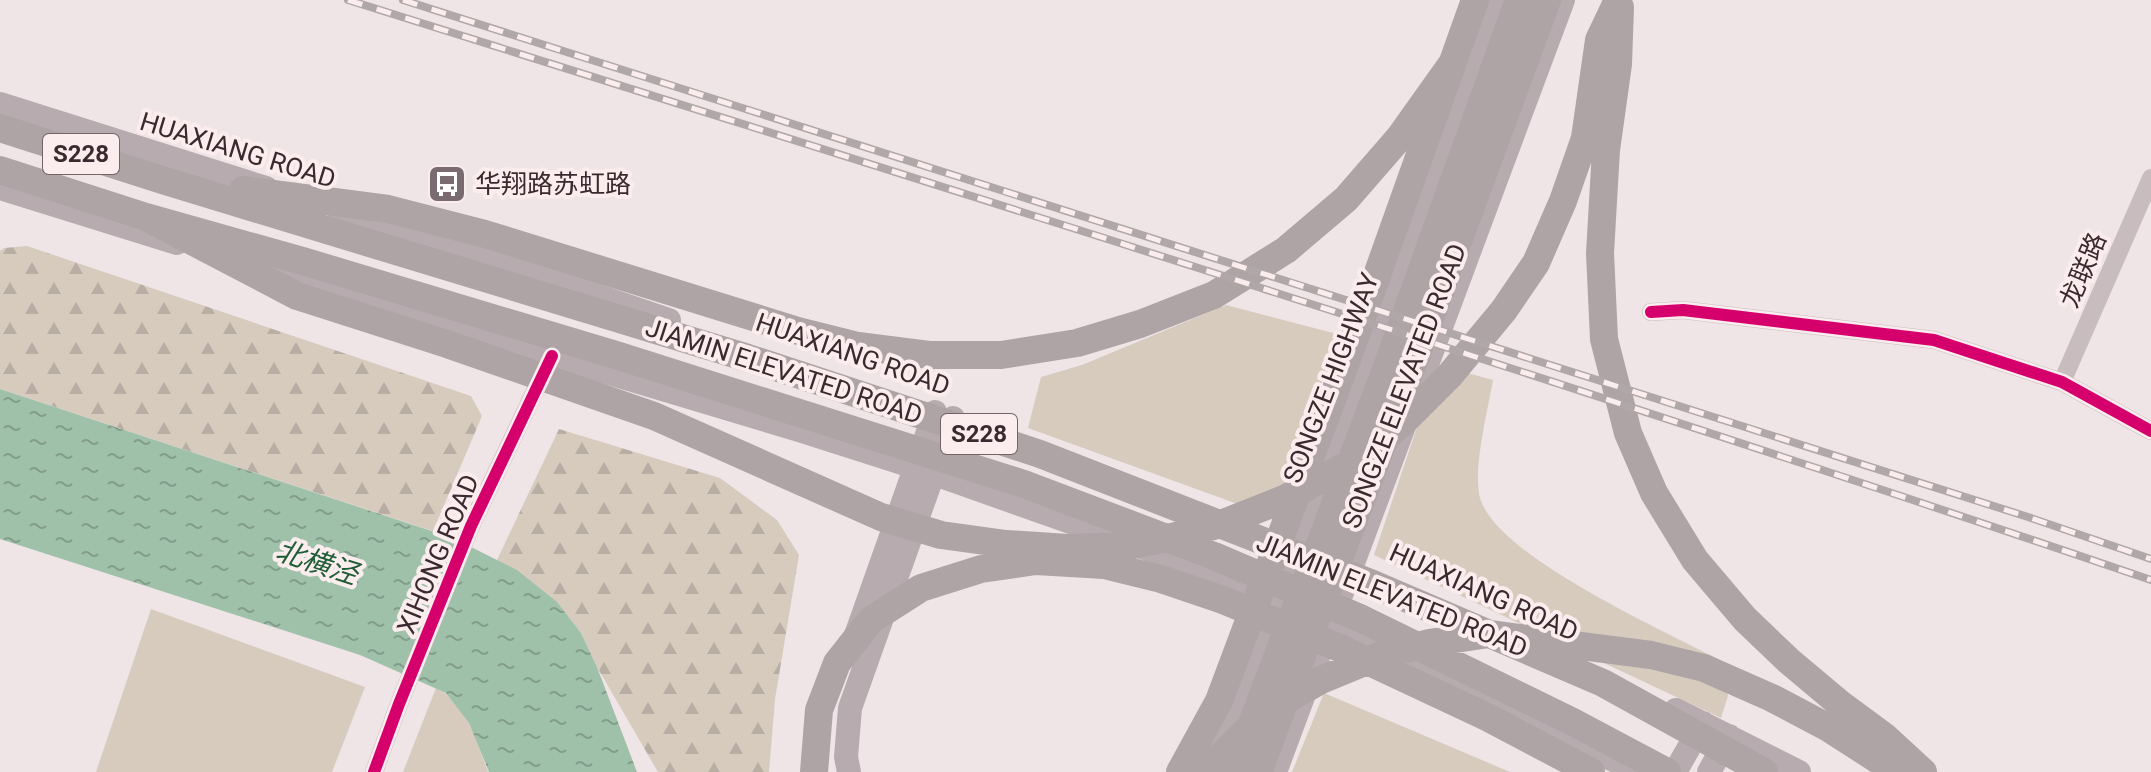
<svg xmlns="http://www.w3.org/2000/svg" width="2151" height="772" font-family="Roboto,'Noto Sans SC',sans-serif">
  <defs>
    <pattern id="forest-firs" width="22" height="20" patternUnits="userSpaceOnUse" patternTransform="scale(2)"><rect width="22" height="20" fill="#d7cbbe"/><path d="M5 1l3.5 6h-7zM16 11l3.5 6h-7z" fill="#b9aea4"/></pattern>
    <pattern id="water-ripples" width="26" height="14" patternUnits="userSpaceOnUse" patternTransform="scale(2)"><rect width="26" height="14" fill="#9fc1aa"/><path d="M2 4q2-2 4 0t4 0M15 11q2-2 4 0t4 0" fill="none" stroke="#839d8b"/></pattern>
  </defs>
  <rect width="100%" height="100%" fill="#efe4e6"/>
  <path fill="#d7cbbe" d="M1226,305L1337,334L1279,519L1028,428L1041,377L1082,365Z
    M1438,365L1493,380C1488,410 1471,475 1481,501C1502,558 1662,630 1718,659L1728,696L1721,718L1374,555Z
    M151,609L365,687L332,772H96Z
    M436,688C467,702 477,743 488,772H403Z
    M1324,693L1510,772H1292Z"/>
  <path fill="url(#forest-firs)" d="M27,246L471,396L482,416L433,531L0,389V251L4,248Z
    M559,429L720,478L777,520L799,555L775,699L769,772H658L597,667L581,633L556,602L497,560Z"/>
  <path fill="url(#water-ripples)" d="M0,389L453,538L517,570L557,602L581,633L597,667L637,772H489L469,723L446,693L360,655L0,539Z"/>
  <g fill="none" stroke-linecap="round" stroke-linejoin="round">
    <path stroke="#c9bcbf" stroke-width="18" d="M1651,312L1683,310L1934,340L2062,382L2151,431
      M2062,382L2151,178
      M374,772L399,704L471,526L545,370"/>
    <path stroke="#b8abaf" stroke-width="24" d="M0,104L266,188
      M0,188L177,243
      M339,211L478,255L669,320
      M262,269L799,430L915,467L1178,560L1534,721L1638,772
      M855,638L935,412
      M1676,710L1799,772
      M1214,763L1375,347L1497,0
      M849,772L846,757L850,708L953,418
      M1275,772L1563,0
      M1675,772L1703,723
      M1709,772L1729,736"/>
    <path stroke="#aea3a5" stroke-width="28" d="M1620,7L1618,64L1606,150L1600,253L1604,339L1628,433L1654,493L1695,560L1745,619L1789,661L1839,703L1885,737L1923,772
      M0,128L162,180L748,358L1040,454L1373,584L1603,683L1764,772
      M0,170L146,217L306,262L619,356L1024,484L1214,556L1362,619L1573,722L1667,772
      M243,190L388,209L485,234L798,331L858,346L929,355H1001L1077,343L1140,324L1214,295L1286,250L1346,199L1399,138L1451,65
      M146,217L297,296L447,344L654,416L881,517L941,535L1006,544L1068,548L1127,546L1168,538L1221,524L1284,499L1355,461L1400,425L1450,375L1504,310L1536,263L1563,201L1585,138L1599,40L1618,0
      M1280,703L1321,680L1379,656L1429,643L1489,634L1651,655L1704,668L1772,698L1827,727L1897,772
      M814,772L819,710L837,663L871,620L921,588L981,569L1036,561L1104,565L1161,579L1223,600L1342,649L1487,717L1591,772
      M1180,772L1219,701L1345,365L1475,0
      M1205,772L1245,732
      M1234,772L1391,356L1519,0
      M1258,772L1412,366L1547,0"/>
    <defs>
      <path id="rail" d="M348,0C950,189 1553,377 2151,580
        M403,0L2028,517L2151,559"/>
    </defs>
    <use href="#rail" stroke="#b0a7a9" stroke-width="8"/>
    <use href="#rail" stroke="#fbecee" stroke-width="5" stroke-dasharray="15" stroke-linecap="butt"/>
    <defs>
      <path id="cycleway" d="M1651,312L1683,310L1934,340L2062,382L2151,431
        M374,772L399,704L471,526L552,356"/>
    </defs>
    <use href="#cycleway" stroke="#fbecee" stroke-width="17"/>
    <use href="#cycleway" stroke="#d6006c" stroke-width="12"/>
  </g>
  <defs>
    <symbol id="bus-square" viewBox="-11 -11 22 22"><rect x="-9" y="-9" width="18" height="18" rx="4" fill="#796b70" stroke="#fbecee"/><path d="M-5-6H5V4H4V6H2V4H-2V6H-4V4H-5ZM-3.5-4V0h7V-4ZM-3.5 1.2v1.5H-2V1.2ZM2 1.2v1.5H3.5V1.2Z" fill="#fff"/></symbol>
  </defs>
  <g fill-rule="evenodd">
    <use href="#bus-square" x="425" y="162" width="44" height="44"/>
  </g>
  <g text-anchor="middle" stroke-width="8" stroke-linejoin="round" paint-order="stroke">
    <g fill="#fbecee" stroke="#746469" stroke-width="2">
      <rect x="43" y="134" width="76" height="40" rx="6"/>
      <rect x="941" y="414" width="76" height="40" rx="6"/>
    </g>
    <g font-size="24" font-weight="bold" fill="#3a2a30">
      <text x="81" y="162">S228</text>
      <text x="979" y="442">S228</text>
    </g>
    <g font-size="26" fill="#3a2a30" stroke="#fbecee">
      <text transform="translate(238 150) rotate(17)" y="9">HUAXIANG ROAD</text>
      <text transform="translate(2083 270) rotate(-67)" y="9">龙联路</text>
      <text transform="translate(853 354) rotate(19)" y="9">HUAXIANG ROAD</text>
      <text transform="translate(784 371) rotate(18)" y="9">JIAMIN ELEVATED ROAD</text>
      <text transform="translate(1331 378) rotate(-69)" y="9">SONGZE HIGHWAY</text>
      <text transform="translate(1404 386) rotate(-69)" y="9">SONGZE ELEVATED ROAD</text>
      <text transform="translate(438 554) rotate(-67)" y="9">XIHONG ROAD</text>
      <text transform="translate(1484 592) rotate(24)" y="9">HUAXIANG ROAD</text>
      <text transform="translate(1392 595) rotate(22)" y="9">JIAMIN ELEVATED ROAD</text>
    </g>
    <g font-size="26" fill="#3a2a30" stroke="#fbecee" text-anchor="start">
      <text x="475" y="193">华翔路苏虹路</text>
    </g>
    <g font-size="28" font-style="italic" fill="#1e5d36" stroke="#fbecee">
      <text transform="translate(317 562) rotate(18)" y="10">北横泾</text>
    </g>
  </g>
</svg>
